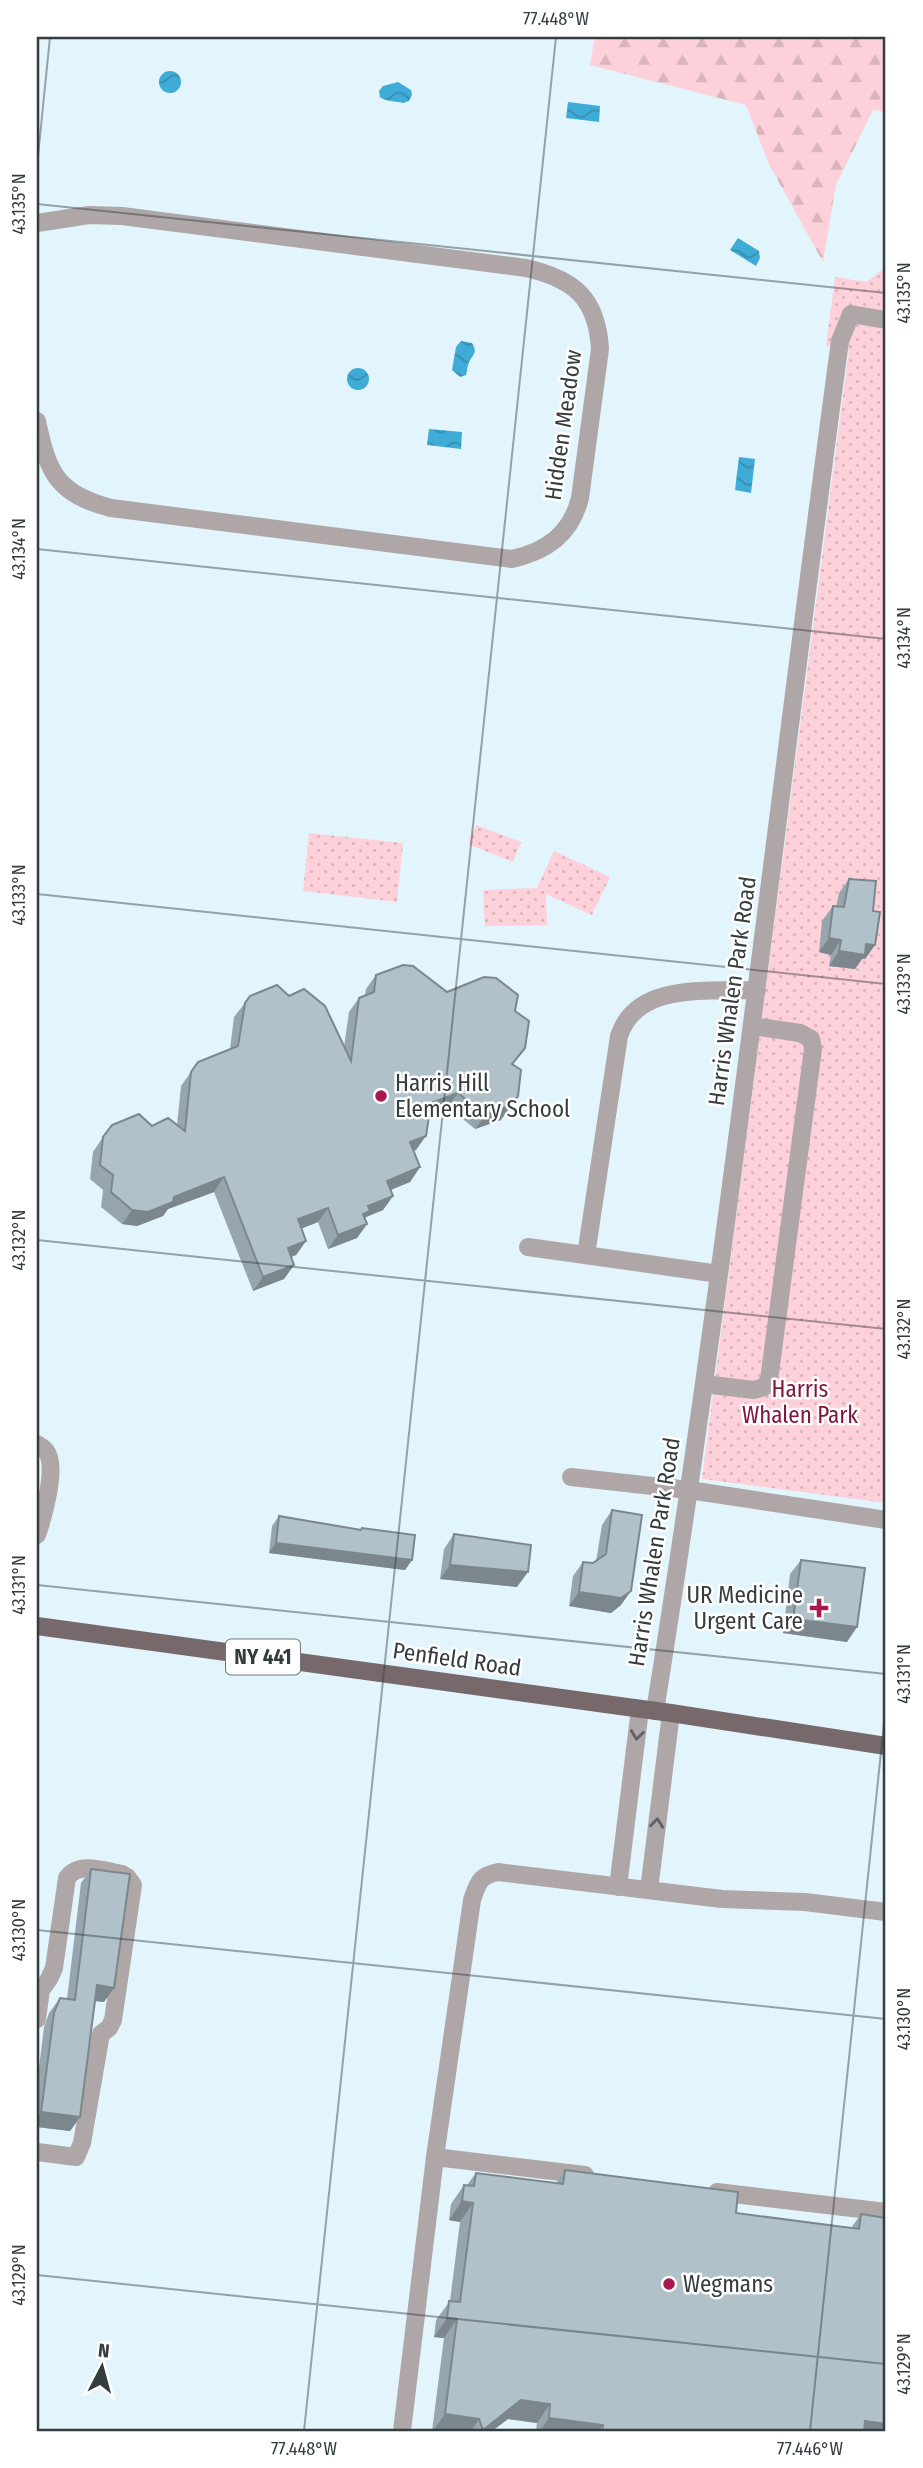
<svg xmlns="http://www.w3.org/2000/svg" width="923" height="2468" font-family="'Fira Sans Condensed',sans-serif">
  <defs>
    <pattern id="grass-dots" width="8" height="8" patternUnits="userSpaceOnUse" patternTransform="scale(1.75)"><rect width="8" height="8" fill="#fed0d9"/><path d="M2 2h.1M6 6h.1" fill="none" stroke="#dab4bb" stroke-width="1.8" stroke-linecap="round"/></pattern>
    <pattern id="forest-firs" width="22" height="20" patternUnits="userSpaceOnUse" patternTransform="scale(1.75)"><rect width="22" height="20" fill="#fed0d9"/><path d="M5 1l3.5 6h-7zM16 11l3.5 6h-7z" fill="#dab4bb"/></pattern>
    <pattern id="water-waves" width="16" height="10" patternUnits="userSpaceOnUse" patternTransform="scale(1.75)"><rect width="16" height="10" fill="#3facd7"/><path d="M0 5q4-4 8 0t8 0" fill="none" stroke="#368db0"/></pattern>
  </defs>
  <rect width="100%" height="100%" fill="#e2f4fc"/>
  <path fill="url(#grass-dots)" d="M886,267V1503L702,1479L849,350L826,346L835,277L867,282Z
    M476,825L521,842L513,862L468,844Z
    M309,833L403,843L397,902L303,891Z
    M554,851L610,877L592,915L546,894L547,925L485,926L483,890L537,888Z"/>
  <path fill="url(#forest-firs)" d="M595,37H886V112L873,110L836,185L823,262L769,164L746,105L590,65Z"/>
  <path fill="url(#water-waves)" d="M159 82a11 11 0 1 1 22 0a11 11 0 1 1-22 0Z
    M398,82L411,90L412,95L409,101L403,103C396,101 386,102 380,97L379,91L383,86Z
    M568,102L600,106L599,122L566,118Z
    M738,238L759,251L760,258L756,266L730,250Z
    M461,341L472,343C479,354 471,355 468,365C467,368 467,372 466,375L460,377L452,370L456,347Z
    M347 379a11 11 0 1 1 22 0a11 11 0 1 1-22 0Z
    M429,429L462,432L461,449L427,445Z
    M739,457L755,459L751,493L735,490Z"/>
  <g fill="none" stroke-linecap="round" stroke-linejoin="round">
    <path stroke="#aea6a7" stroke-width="18" d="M37,223L89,215L122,216L526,268C574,279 597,298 600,349L580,498C571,534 547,551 512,559L111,508C57,494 48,473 37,421
      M528,1247L719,1274
      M586,1255L619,1036C637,981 710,992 757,990
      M704,1384L754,1390L764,1387L769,1380L813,1049L811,1039L800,1033L752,1026
      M37,1444C40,1446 44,1448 46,1451C58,1466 43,1518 37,1535
      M571,1477L689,1490L886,1520
      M655,1711C728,1256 778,798 840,341L851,314L886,320
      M618,1887L640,1709
      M649,1890L671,1713
      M37,2019L41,1990L49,1979L54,1968L67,1878C79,1861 104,1871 122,1874L127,1877L133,1885L113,2020L109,2028L101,2034L82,2143L76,2157L37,2152
      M435,2157L585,2175
      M717,2192L886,2212
      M402,2431L435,2157L472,1900C478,1883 479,1876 498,1872L722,1899L805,1902L886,1912"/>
    <path stroke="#77696b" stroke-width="18" d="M37,1626L671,1713L886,1746"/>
  </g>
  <path fill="#97a6ae" d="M849,879L873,911L875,945L865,959H862L855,969L829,966L831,955L819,952L822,921L833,906L836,907L839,893Z
    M376,975L447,992L515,1011L513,1064L501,1120L475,1129L448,1107L429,1114L416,1150L413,1151L420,1167L410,1182L391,1190L393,1196L383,1210L366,1217L365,1219L367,1224L357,1238L328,1249L318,1222L302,1228L306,1241L296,1255L291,1257L294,1265L284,1279L253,1291L214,1192L168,1209L163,1216L137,1226L122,1224L101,1207L103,1190L90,1179L93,1152L103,1137L152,1126L177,1125L181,1086L198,1062L230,1049L234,1017L245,1003L289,996L344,1047L349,1012L359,998L365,995L366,989Z
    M612,1510L621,1605L611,1613L569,1606L573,1576L583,1562L593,1563L596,1561L602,1525Z
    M279,1516L360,1530L362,1528L412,1560L405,1570L269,1553L272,1526Z
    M454,1534L517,1587L440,1579L444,1549Z
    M801,1560L847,1642L783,1633L790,1574Z
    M91,1869L104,2002L95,2001L80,2117L70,2131L37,2127V2084L44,2027L49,2013L60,1998L67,1999L81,1883Z
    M565,2170L736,2213L851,2228L861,2214L886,2218V2430L885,2431H536L537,2423L508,2419L492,2431H432L444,2338L434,2337L436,2320L450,2301L460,2222L449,2220L451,2204L464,2185H467L476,2173L556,2183Z"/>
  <path fill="#7b878d" d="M829,938L841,940L831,955L819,952Z
    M866,944L875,945L865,959H862L855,969L829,966L839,951Z
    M458,1093L448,1107L420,1117L431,1103Z
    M518,1096L501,1120L475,1129L485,1115Z
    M426,1136L416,1150L400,1157L410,1142Z
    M420,1167L410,1182L377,1195L387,1181Z
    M224,1177L214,1192L168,1209L163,1216L137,1226L122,1224L132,1210L174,1197Z
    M393,1196L383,1210L366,1217L360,1226L353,1228L368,1206Z
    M328,1208L318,1222L288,1234L298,1219Z
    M367,1224L357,1238L328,1249L338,1235Z
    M306,1241L296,1255L277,1262L288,1248Z
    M294,1265L284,1279L253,1291L263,1277Z
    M276,1543L412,1560L405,1570L269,1553Z
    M450,1565L528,1572L517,1587L440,1579Z
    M631,1591L621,1605L611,1613L569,1606L579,1592Z
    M793,1619L857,1627L847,1642L783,1633Z
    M97,1985L114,1988L104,2002L87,2000Z
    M41,2112L80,2117L70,2131L37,2127V2118Z
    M462,2201L473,2203L460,2222L449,2220Z
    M447,2318L457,2319L444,2338L434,2337Z
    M521,2400L550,2404L537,2423L508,2419L492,2431H482Z
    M445,2414L479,2419L471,2431H433Z
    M549,2418L603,2425L598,2431H540Z
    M865,2421L886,2424V2430L885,2431H858Z"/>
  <path fill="#b0c1ca" stroke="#7b878d" stroke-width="2" d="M849,879L876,881L873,911L880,912L875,945L866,944L865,955L839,951L841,940L829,938L833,906L844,907Z
    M403,965L413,966L447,992L484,977L496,978L518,995L515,1011L529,1021L525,1048L512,1064L521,1070L518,1096L511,1105L485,1115L458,1093L431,1103L426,1136L410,1142L420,1167L387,1181L393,1196L368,1206L370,1211L363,1214L367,1224L338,1235L328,1208L298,1219L306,1241L288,1248L294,1265L263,1277L224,1177L174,1197L173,1202L148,1212L132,1210L111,1192L113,1175L100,1165L103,1137L112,1125L139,1114L152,1126L168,1118L185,1131L191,1072L198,1062L238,1046L245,1003L250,996L277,985L289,996L304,989L325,1006L351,1061L359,998L374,992L376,975Z
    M612,1510L642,1515L631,1591L621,1598L579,1592L583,1562L593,1563L606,1554Z
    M279,1516L361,1530L362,1528L415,1535L412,1560L276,1543Z
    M454,1534L531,1545L528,1572L450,1565Z
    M801,1560L865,1568L857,1627L793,1619Z
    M91,1869L130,1874L114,1988L97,1985L80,2117L41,2112L54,2013L60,1998L75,2000Z
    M565,2170L738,2192L736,2213L859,2229L861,2214L886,2218V2424L865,2421L864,2431H602L603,2425L549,2418L550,2404L521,2400L483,2430L479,2419L445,2414L457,2319L447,2318L449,2301L460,2302L473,2203L462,2201L464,2185L474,2186L476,2173L563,2184Z"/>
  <defs><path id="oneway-chevron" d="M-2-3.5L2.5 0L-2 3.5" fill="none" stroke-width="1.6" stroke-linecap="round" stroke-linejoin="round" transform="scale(1.75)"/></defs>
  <g stroke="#5f6163">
    <use href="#oneway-chevron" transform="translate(637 1735) rotate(97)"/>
    <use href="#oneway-chevron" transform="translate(657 1823) rotate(-83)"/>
  </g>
  <path fill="none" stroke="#353c3f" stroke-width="2" stroke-opacity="0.45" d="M37,166L50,37M37,204L886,293M37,549L886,639M37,894L886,984M37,1240L886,1329M37,1585L886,1674M37,1930L886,2019M37,2275L886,2364M304,2431L556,37M810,2431L886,1704"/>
  <g fill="#aa184f" stroke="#fff" stroke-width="2.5">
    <circle cx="381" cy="1096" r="7"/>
    <path d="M815.5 1597.5h7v7h7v7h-7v7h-7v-7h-7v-7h7z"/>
    <circle cx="669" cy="2284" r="7"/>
  </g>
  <g text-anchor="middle" stroke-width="5" stroke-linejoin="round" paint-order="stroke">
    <rect fill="#fff" stroke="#727679" stroke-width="2" x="226" y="1639.5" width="74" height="35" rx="5"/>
    <g font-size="21" font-weight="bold" fill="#353c3f">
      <text x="263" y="1664">NY 441</text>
    </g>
    <g font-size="23" fill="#353c3f" stroke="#fff">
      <text transform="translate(563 425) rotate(-82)" y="8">Hidden Meadow</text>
      <text transform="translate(732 991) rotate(-82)" y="8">Harris Whalen Park Road</text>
      <text transform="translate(654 1552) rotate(-81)" y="8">Harris Whalen Park Road</text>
      <text transform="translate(457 1659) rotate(8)" y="8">Penfield Road</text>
    </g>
    <g font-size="23" fill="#353c3f" stroke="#fff" text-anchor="start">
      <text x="395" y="1091">Harris Hill<tspan x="395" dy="26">Elementary School</tspan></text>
      <text x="803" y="1603" text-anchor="end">UR Medicine<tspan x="803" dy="26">Urgent Care</tspan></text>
      <text x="683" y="2292">Wegmans</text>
    </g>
    <g font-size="23" fill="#83153d" stroke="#fff">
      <text x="800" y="1397">Harris<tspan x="800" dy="26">Whalen Park</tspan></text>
    </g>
  </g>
  <rect width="923" height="2468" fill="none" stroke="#ffffff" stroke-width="77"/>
  <g transform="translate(102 2367) rotate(6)" stroke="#ffffff" stroke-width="5" paint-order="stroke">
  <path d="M0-5L12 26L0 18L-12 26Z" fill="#353c3f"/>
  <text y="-10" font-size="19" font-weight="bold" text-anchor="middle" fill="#353c3f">N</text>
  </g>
  <rect x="38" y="38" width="846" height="2392" fill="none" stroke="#353c3f" stroke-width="2.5"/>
  <g font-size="18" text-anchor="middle" fill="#353c3f">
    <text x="556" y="25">77.448°W</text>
    <text transform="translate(19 204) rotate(-90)" y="6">43.135°N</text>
    <text transform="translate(904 293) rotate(-90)" y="6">43.135°N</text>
    <text transform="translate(19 549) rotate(-90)" y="6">43.134°N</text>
    <text transform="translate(904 638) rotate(-90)" y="6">43.134°N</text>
    <text transform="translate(19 895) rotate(-90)" y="6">43.133°N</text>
    <text transform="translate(904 984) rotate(-90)" y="6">43.133°N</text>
    <text transform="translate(19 1240) rotate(-90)" y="6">43.132°N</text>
    <text transform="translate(904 1329) rotate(-90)" y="6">43.132°N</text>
    <text transform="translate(19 1585) rotate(-90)" y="6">43.131°N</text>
    <text transform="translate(904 1674) rotate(-90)" y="6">43.131°N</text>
    <text transform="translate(19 1930) rotate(-90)" y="6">43.130°N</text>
    <text transform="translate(904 2019) rotate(-90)" y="6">43.130°N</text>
    <text transform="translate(19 2275) rotate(-90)" y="6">43.129°N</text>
    <text transform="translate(904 2364) rotate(-90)" y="6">43.129°N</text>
    <text x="304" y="2455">77.448°W</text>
    <text x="810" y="2455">77.446°W</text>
  </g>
</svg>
